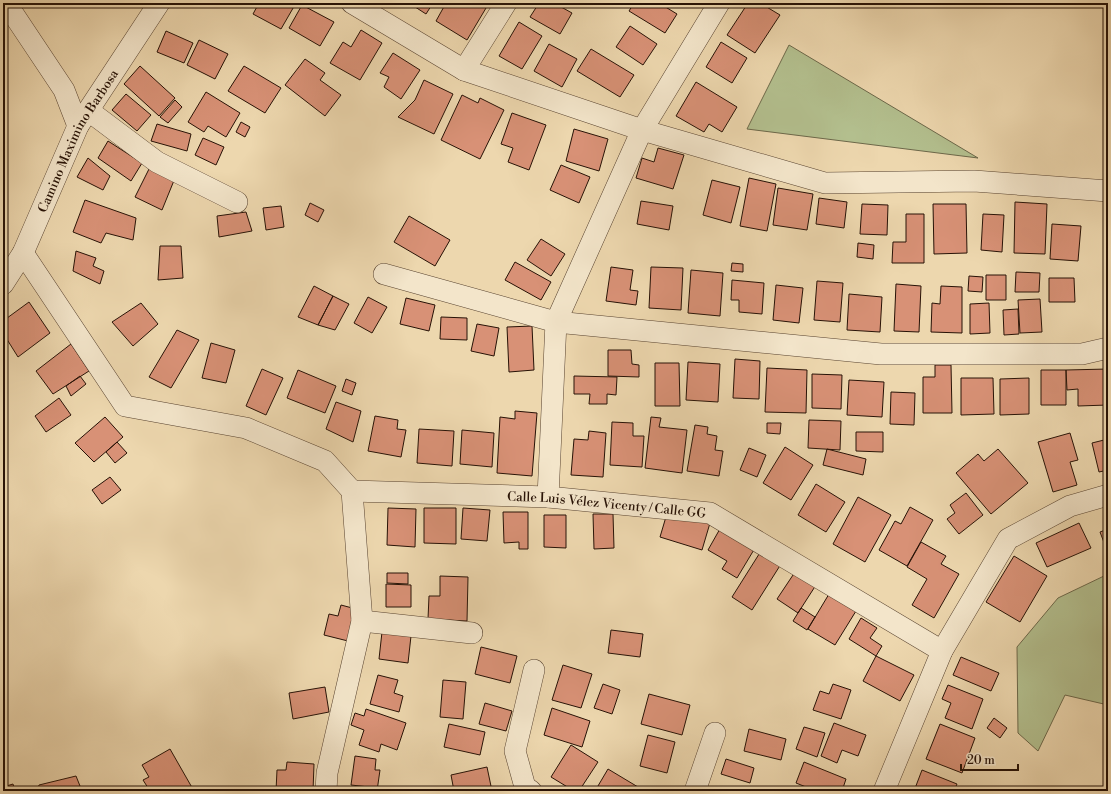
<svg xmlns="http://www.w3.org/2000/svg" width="1111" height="794" font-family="'Libre Bodoni',serif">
  <rect width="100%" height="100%" fill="#edd7ae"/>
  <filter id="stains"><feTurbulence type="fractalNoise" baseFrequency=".005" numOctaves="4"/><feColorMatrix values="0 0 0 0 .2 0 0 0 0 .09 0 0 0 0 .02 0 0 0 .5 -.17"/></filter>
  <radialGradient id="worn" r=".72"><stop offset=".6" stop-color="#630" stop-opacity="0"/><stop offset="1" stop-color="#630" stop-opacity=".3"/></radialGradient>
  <path fill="#b3bf8e" stroke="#6d684a" d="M789,45L978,158L747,129Z
    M1104,576L1108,585V705L1065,695L1038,751L1018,733L1017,647L1058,598Z"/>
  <path fill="#d89176" stroke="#271206" d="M259,3H296L281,29L253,14Z
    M409,3H433L426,14Z
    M446,3H489L467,40L436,21Z
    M539,3H554L572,13L560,34L530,17Z
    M634,3H659L677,14L665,33L629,11Z
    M748,3H760L780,15L755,53L727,35Z
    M302,5L334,22L320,46L289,28Z
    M519,22L542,36L522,69L499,56Z
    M630,26L657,44L643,65L616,47Z
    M361,30L382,43L360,80L330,63L343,42L351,47Z
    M166,31L193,43L184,63L157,52Z
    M199,40L228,54L215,79L187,65Z
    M721,42L747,58L732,83L706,67Z
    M549,44L577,59L562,87L534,71Z
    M591,49L634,75L620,97L577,71Z
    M393,53L420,70L401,99L384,87L389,77L380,73Z
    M305,59L325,73L320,80L341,95L325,116L285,85Z
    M140,66L175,98L159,116L124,84Z
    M244,66L281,88L265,113L228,91Z
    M424,80L453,94L434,134L398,117L415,100Z
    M696,82L737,107L722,132L709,124L704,132L676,116Z
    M206,92L240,113L226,137L208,126L204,132L188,122Z
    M126,94L151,115L137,131L112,110Z
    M462,95L478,103L480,98L504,110L480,159L441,140Z
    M175,100L182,107L168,123L160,117Z
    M512,113L546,125L529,170L508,162L513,148L501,144Z
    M241,122L250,127L245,137L236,132Z
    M157,124L191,134L187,151L151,141Z
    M574,129L608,139L599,171L566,161Z
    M203,138L224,147L216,165L195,155Z
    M108,141L142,163L131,181L98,158Z
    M658,148L684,155L673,189L636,178L642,158L654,162Z
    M88,158L110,176L103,190L77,177Z
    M151,165L175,178L162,210L135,197Z
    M561,165L590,177L579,203L550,190Z
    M749,178L776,184L767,231L740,226Z
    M712,180L740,187L731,223L703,215Z
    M778,188L813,194L807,230L773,225Z
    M819,198L847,202L844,228L816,224Z
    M85,200L136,218L133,240L106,233L101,243L73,232Z
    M641,201L673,206L669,230L637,224Z
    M1015,202L1047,204L1045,254L1014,253Z
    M310,203L324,210L318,222L305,215Z
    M862,204L888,205L887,235L860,234Z
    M933,204H966L967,253L934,254Z
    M281,206L284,227L266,230L263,208Z
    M246,212L252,231L219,237L217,216Z
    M906,214H924V263H892L893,242H906Z
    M983,214L1004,215L1002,252L981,250Z
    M409,216L450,240L435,266L394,242Z
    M1052,224L1081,226L1078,261L1050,259Z
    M541,239L565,254L551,276L527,260Z
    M858,243L874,245L873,259L857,257Z
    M160,246H181L183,278L158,280Z
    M76,251L96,258L93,266L104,271L100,284L73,271Z
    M515,262L551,282L541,300L505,280Z
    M732,263L743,264V272L731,271Z
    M611,267L633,270L630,290L638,291L636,305L606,301Z
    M651,267L683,268L681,310L649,308Z
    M691,270L723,273L720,316L688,313Z
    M1016,272L1040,273L1039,292H1015Z
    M986,275H1006V300H986Z
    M969,276L983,277L982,292L968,291Z
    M1049,278H1074L1075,302H1049Z
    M732,280L764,283L762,314L739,312V300H731Z
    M817,281L843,283L840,322L814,320Z
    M896,284L921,286L919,332L894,331Z
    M776,285L803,288L799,323L773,320Z
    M314,286L333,296L318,325L298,317Z
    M941,286L962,287V333L931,332L932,303L940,304Z
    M849,294L882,297L880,332L847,330Z
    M333,296L349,304L335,330L318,325Z
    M368,297L387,307L372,333L354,323Z
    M406,298L435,305L429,331L400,324Z
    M1040,299L1042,332L1020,333L1018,300Z
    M29,302L50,333L18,357L3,333V321Z
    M141,303L158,324L133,346L112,322Z
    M989,303L990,333L970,334V304Z
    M1018,309L1019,334L1004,335L1003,310Z
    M441,317L467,318V340L440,339Z
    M477,324L499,328L494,356L471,351Z
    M532,326L534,370L509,372L507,327Z
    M177,330L199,340L171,388L149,377Z
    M211,343L235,350L226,383L202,378Z
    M71,344L89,371L53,394L36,371Z
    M608,350H631L632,364L639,365V377L608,376Z
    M735,359L760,361L759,399L733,398Z
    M688,362L720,364L718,402L686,400Z
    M655,363H679L680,406H655Z
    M935,365H951L952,413H923V377H935Z
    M767,368L807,370L806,413L765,412Z
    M262,369L283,378L266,415L246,406Z
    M1108,369V405L1078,406V389L1067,390L1066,370Z
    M298,370L336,386L325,413L287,398Z
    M1041,370H1066V405H1041Z
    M812,374L842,375L841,409L812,408Z
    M80,376L86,384L71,396L66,386Z
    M574,376L617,377L616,395L607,394V404H589L590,394H574Z
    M961,378H993L994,414L961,415Z
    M1029,378V414L1000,415V379Z
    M346,379L356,383L352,395L342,391Z
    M849,380L884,382L882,417L847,415Z
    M891,392L915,393L914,425L890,424Z
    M59,398L71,415L46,432L35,416Z
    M336,402L361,411L353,442L326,429Z
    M515,411L537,413L532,476L497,473L500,417L515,419Z
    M375,416L398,420L397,429L406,430L401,457L368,451Z
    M105,417L123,437L94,462L75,443Z
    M651,417L661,418L659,427L687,430L682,473L645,468Z
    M809,420L841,421L840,450L808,448Z
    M612,422L633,423V436H644L642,467L610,465Z
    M767,423H781L780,434L767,433Z
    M695,425L708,427L707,434L717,436L715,450L723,451L719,476L687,471Z
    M419,429L454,431L452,466L417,463Z
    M462,430L494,433L492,467L460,464Z
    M589,431L606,433L603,477L571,475L574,439L588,440Z
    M856,432H883V452L856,451Z
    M1070,433L1078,460L1070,462L1077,485L1053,492L1038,442Z
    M1108,439V470L1099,472L1092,443Z
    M117,442L127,453L115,463L106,452Z
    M785,447L813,465L791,500L763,483Z
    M749,448L766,455L757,477L740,470Z
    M827,449L866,459L863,475L823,465Z
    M998,449L1028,483L991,514L956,473L978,454L984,461Z
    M110,477L121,490L102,504L92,490Z
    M816,484L845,502L826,532L798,515Z
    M966,493L983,515L959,534L947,519L955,513L950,505Z
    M858,497L891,515L865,562L833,544Z
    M910,507L933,520L907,566L879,550L895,521L901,524Z
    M388,508L416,509L415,547L387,545Z
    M424,508H456V544L424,543Z
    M463,508L490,510L487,541L461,539Z
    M668,510L710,523L702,550L660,537Z
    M503,512H528V549H519V542L504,543Z
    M593,514H613L614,548L594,549Z
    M544,515H566V548L544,547Z
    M1079,523L1091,548L1047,567L1036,543Z
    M721,527L755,548L737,578L722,569L727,561L708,550Z
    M1108,529V553L1100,532Z
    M921,542L946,556L941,564L959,574L934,618L912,605L927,579L907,567Z
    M761,551L781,564L752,610L732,597Z
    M1014,556L1047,576L1020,622L986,602Z
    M795,572L816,585L798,613L777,599Z
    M387,573H408V584L387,583Z
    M440,576L468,577L467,621L428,619L429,596H440Z
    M386,584L411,585V607H386Z
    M829,594L856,611L835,645L808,629Z
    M341,605L356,609L348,641L324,635L329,614L338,616Z
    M801,608L815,617L807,630L793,621Z
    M861,618L877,628L870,638L882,646L876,656L849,639Z
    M611,630L643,634L640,657L608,653Z
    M382,632L411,636L408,663L379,659Z
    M481,647L517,656L510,683L475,674Z
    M876,656L914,675L900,701L863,681Z
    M961,657L999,673L991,691L953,675Z
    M563,665L592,674L581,708L552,700Z
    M378,675L398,680L394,693L403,696L399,712L370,704Z
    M443,680L466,682L463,719L440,717Z
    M603,684L620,690L612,714L594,708Z
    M833,684L851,690L841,719L813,710L820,691L829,694Z
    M948,685L983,699L972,729L945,718L951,703L942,699Z
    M325,687L329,712L293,719L289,693Z
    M649,694L690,705L682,735L641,724Z
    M485,703L512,711L506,731L479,724Z
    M552,708L590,721L582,747L544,735Z
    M366,709L406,723L397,750L381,744L379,752L359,745L364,730L351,725L355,713L364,716Z
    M994,718L1007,728L1000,738L987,728Z
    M834,723L866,735L858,756L842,750L837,763L821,756Z
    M449,724L485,732L480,755L444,747Z
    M940,724L975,738L962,773L926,759Z
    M804,727L825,733L817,757L796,749Z
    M749,729L786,739L781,760L744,751Z
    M648,735L675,742L667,773L640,766Z
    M571,745L598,762L579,791H574L551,777Z
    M170,749L194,791H150L143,780L149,777L142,765Z
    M355,756L376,759L375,770H380L377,791H368L369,787L351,785Z
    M726,759L754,768L750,783L721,774Z
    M287,762L314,764L313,791H276L277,770H286Z
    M804,762L846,779L842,791H816L796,783Z
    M487,767L492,791H454L451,775Z
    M608,769L638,787L636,791H595Z
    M922,770L957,784L954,791H914Z
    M76,776L82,791H37L39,785Z
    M13,784L15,791H3V787Z"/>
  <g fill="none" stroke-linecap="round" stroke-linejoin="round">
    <defs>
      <g id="minor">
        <path d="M6,3L64,90L78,126"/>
        <path d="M352,3L464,70L642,130L825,183L974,181L1108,191"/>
        <path d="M464,70L506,3"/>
        <path d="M89,111L157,162L237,202"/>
        <path d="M23,253L125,406L246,428L325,461L352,491L362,621L327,773L326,791"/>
        <path d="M384,274L556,322L881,354H1082L1108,348"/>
        <path id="s1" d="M3,284L23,253L78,126L159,3"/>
        <path id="s2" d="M352,491L548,497L710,513L942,651"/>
        <path d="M548,497L556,322L642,130L719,3"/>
        <path d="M362,621L472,633"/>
        <path d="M531,791L525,787L515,751L534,670"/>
        <path d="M695,791L715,733"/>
        <path d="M884,791L942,651L1008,539L1070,506L1108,495"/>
      </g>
    </defs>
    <use href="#minor" stroke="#584330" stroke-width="22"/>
    <use href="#minor" stroke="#f3e5ca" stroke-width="21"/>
  </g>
  <g text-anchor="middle" stroke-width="4" stroke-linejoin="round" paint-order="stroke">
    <g font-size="13" fill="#271206" stroke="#f3e5ca">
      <text dy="5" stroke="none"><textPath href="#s1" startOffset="162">Camino Maximino Barbosa</textPath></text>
      <text dy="5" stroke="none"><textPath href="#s2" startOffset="255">Calle Luis Vélez Vicenty / Calle GG</textPath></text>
    </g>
  </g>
  <rect width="1111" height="794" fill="none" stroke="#edd7ae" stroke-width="16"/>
  <rect x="4" y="4" width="1103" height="786" fill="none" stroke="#271206" stroke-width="2"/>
  <rect x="8" y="8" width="1095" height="778" fill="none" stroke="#271206"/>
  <path d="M961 764v6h57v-6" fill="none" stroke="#271206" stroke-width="2"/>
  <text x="967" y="764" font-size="12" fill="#271206" stroke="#f3e5ca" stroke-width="3" paint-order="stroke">20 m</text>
  <rect width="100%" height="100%" filter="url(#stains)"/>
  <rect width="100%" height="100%" fill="url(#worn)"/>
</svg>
